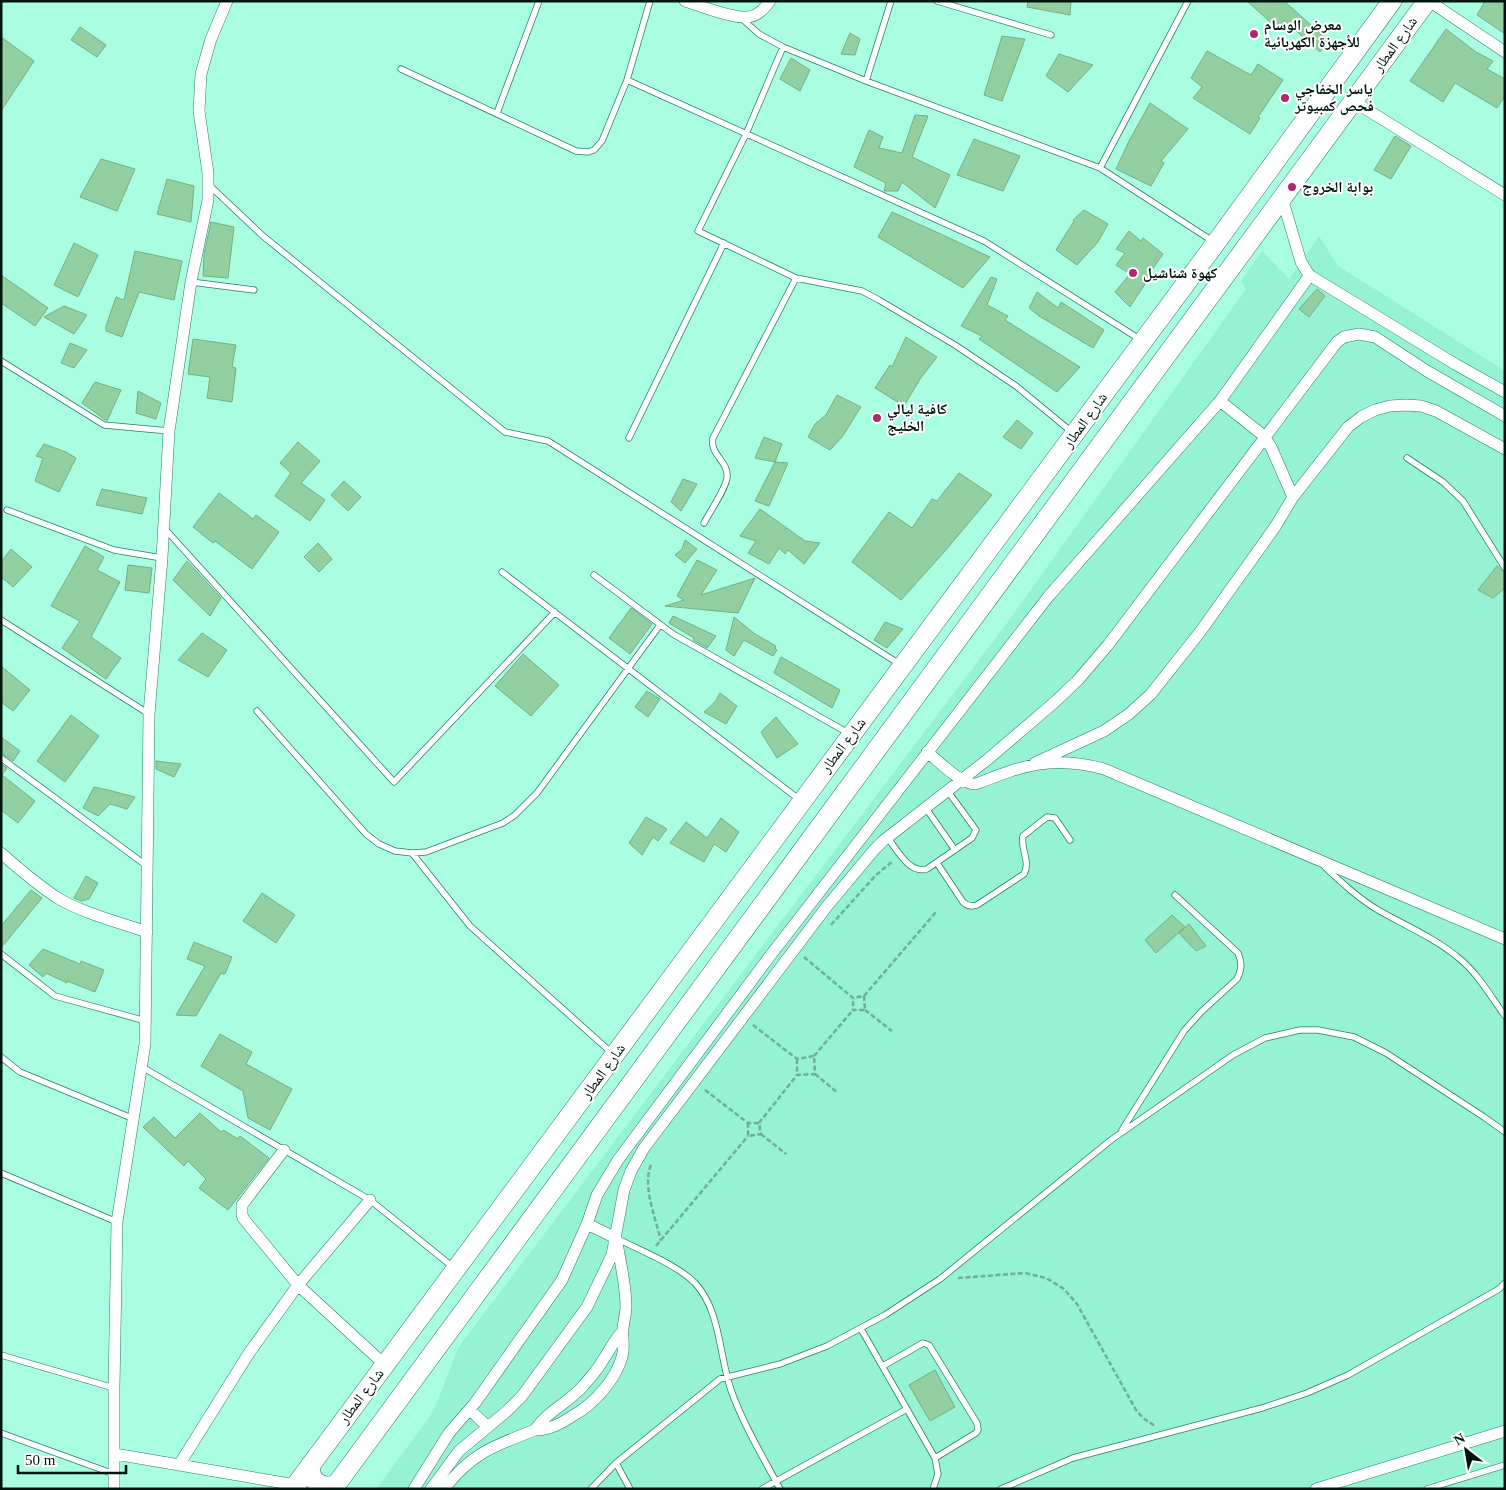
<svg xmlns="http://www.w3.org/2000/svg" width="1506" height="1490" font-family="'Times New Roman','Noto Naskh Arabic',serif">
  <rect width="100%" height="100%" fill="#a9fde1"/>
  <path fill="#95f2d3" d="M1319,236L1338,266L1505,371V1489H376L431,1415L438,1400L458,1348L1007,623L1246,289L1241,281L1262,251L1289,279Z"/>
  <path fill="#93d0a1" stroke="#74af81" d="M1028,1H1071L1070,15L1027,7Z
    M1247,1H1284L1328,40L1320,52L1284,20L1278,29Z
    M1485,1H1505V34L1477,15Z
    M80,27L106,45L97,57L71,40Z
    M1446,29L1476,52L1493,61L1487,69L1505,79V96L1497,108L1455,83L1443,102L1410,81Z
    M850,33L860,39L855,55L841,54Z
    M1002,36L1025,39L1002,101L984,95Z
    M1,37L34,61L1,111Z
    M1207,51L1251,75L1258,64L1283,80L1258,117L1260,118L1250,134L1193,98L1202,87L1191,78Z
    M1059,54L1093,65L1068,92L1046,76Z
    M791,58L810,70L800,91L780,79Z
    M1150,103L1188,129L1161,161L1164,163L1151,186L1116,169L1129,141Z
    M915,115L928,116L912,157L950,175L935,208L902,182L898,191H884L886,183L854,167L869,130L883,137L879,148L902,153Z
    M1395,136L1411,146L1391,179L1374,170Z
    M974,139L1020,156L1003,191L957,175Z
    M101,159L135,169L117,211L80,197Z
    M167,179L194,186L191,222L157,214Z
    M1084,210L1108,224L1098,242L1077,265L1056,250L1074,221L1073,220Z
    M892,212L932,230L990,257L963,288L878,237Z
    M211,222L234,227L228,278L203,276L204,254Z
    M1129,231L1141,241L1143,238L1163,254L1143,283L1145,284L1130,307L1115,292L1130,274L1116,265L1125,253L1116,249Z
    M74,243L98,255L78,297L54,285Z
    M135,251L182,261L174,300L139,292L122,337L106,331V326L116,297L124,300Z
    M1,275L48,308L35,326L1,303Z
    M991,277L997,279L987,305L1008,316L1005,320L1080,367L1057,392L979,339L982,336L961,326Z
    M1317,289L1325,296L1309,317L1299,309Z
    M1037,292L1058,308L1061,302L1104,330L1093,348L1039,316L1029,308Z
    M64,306L87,315L74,334L44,317Z
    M906,337L937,357L920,379L904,406L875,388L890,365L892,367Z
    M193,339L236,345L232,367L236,368L232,402L207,398L210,377L188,374Z
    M70,343L87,350L74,368L61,363Z
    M95,382L121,390L107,421L82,403Z
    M138,391L161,403L156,419L136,413Z
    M837,395L861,407L842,437L830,450L808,437L815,424L826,415Z
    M1017,420L1033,433L1021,449L1003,437Z
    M764,437L782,444L775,462L755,458Z
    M298,442L320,461L301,483L325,500L310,521L275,496L291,473L280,463Z
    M44,444L66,452L76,458L59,492L35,481L43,458L36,456Z
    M775,462L788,463L769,506L755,501Z
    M959,473L992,495L945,551L901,600L852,562L889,512L912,528L932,499L937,501Z
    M683,479L697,484L681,511L671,502Z
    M344,481L361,497L348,511L331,495Z
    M102,489L147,498L142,514L96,505Z
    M219,493L253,519L256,515L279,532L252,569L215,541L213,543L193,527Z
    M760,509L805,541L820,543L804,564L788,550L785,554L779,548L769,564L748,553L756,541L740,536Z
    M685,540L697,549L685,563L675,555L682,549Z
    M318,543L332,559L319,572L304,557Z
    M85,546L104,557L97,570L120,582L91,637L121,658L106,679L62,648L80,621L51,606Z
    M11,549L32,567L13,587L1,577V562Z
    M697,560L717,570L701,595L755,578L738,613L665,606L684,600L677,596Z
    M187,561L221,598L210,616L173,580Z
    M128,565L152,568L149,593L125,590Z
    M1497,566L1505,573V588L1493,598L1478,590Z
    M631,608L652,624L630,654L609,638Z
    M673,616L716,636L707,648L693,640L694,638L669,623Z
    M734,617L755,634L776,646L775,648L777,650L773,656L744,640L734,656L726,650Z
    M885,622L903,629L887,648L874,640Z
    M202,633L227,650L208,677L178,660Z
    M523,654L559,685L531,716L495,686Z
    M781,657L840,690L832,708L774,673Z
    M1,666L30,690L13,711L1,702Z
    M647,691L660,699L648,717L635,707Z
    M720,693L737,706L726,724L704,712L715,702Z
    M71,715L99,736L65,782L37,761Z
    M776,717L798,744L777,758L761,732Z
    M1,737L20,751L13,761L1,753Z
    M156,761L181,764L174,777L156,769Z
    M1,764L7,768L2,775L35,801L18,823L1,810Z
    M94,787L108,790L135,797L127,809L110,804L98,816L83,808Z
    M646,817L667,829L658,841L653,837L642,855L629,843Z
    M721,818L739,832L726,852L714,844L704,862L670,843L686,822L707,838Z
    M86,876L98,883L89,899L81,901L74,898Z
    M31,890L42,898L1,948V926Z
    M262,893L295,915L276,943L243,921Z
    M1172,915L1185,927L1156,953L1145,940Z
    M1189,924L1206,946L1196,951L1179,933Z
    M194,942L232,957L225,974L221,973L196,1016L176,1015L205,966L187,959Z
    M43,949L80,964L81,961L104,970L95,992L67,981V983L46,973L43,977L29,965Z
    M220,1034L252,1052L246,1064L292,1089L270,1130L248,1118L243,1091L201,1066Z
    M200,1113L221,1132L223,1130L238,1139L240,1136L269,1158L228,1210L199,1188L206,1179L188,1161L184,1166L143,1127L154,1117L175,1138Z
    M935,1370L955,1407L930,1421L909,1385Z"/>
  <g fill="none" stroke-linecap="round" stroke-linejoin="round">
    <defs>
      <path id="service" d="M937,1L1051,35
        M740,17L759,34L783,47L866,81L1100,168L1214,242
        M783,47L746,134L698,231L796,278L862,291L879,300L955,345L1016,386L1073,433
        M401,69L576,151L588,152L594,150L602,141L627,80L650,1
        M627,80L984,241L1141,340
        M866,81L891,1
        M497,113L539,1
        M1100,168L1188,1
        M209,185L263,236L505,432L548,441L901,665
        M191,282L254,290
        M1,361L104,425L169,431
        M629,438L724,243
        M1407,458L1443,482L1463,501L1505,568
        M7,510L114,550L162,558
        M704,523C709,513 727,487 727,477C729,462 709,454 713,438L796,278
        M165,529L394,782L555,612
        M502,572L800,800
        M594,575L673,634L850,734
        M1,620L149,714
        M257,711L366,834L379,844L395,851L412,853L426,852L503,823L515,815L537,793L660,625
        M1,758L147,866
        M925,807L955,850
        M888,838C897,850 909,874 927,869L972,838L976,830L947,790
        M412,853L470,926L613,1054
        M937,863L963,902C967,906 971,907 977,905L1024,874C1031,862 1020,848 1023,836L1047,817L1055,818L1070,840
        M1325,867C1342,883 1358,898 1378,910C1406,926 1435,938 1460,959C1479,975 1491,997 1505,1016
        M1,954L55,996L146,1021
        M1,1057L20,1072L134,1119
        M142,1067L370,1200L453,1267
        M1122,1130L1184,1031L1201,1012L1237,979C1242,969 1242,962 1238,953L1175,895
        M1,1173L117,1222
        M616,1238C641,1251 676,1264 695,1283C721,1311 719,1356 731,1390C743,1424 763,1457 780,1489
        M861,1329L935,1458L938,1474L933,1489
        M1,1355L114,1388
        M883,1366L923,1343L929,1345L977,1423L978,1430L976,1433L935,1458
        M1,1433L114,1474
        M616,1463L630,1489
        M591,1489L616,1463L720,1379L780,1364L827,1346L885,1315L940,1279L1111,1140L1233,1055L1265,1038L1300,1030H1318L1354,1037L1386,1053L1484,1117L1505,1132
        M762,1489L907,1409
        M1001,1489L1073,1458L1262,1408L1307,1393L1348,1375L1499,1289L1505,1283
        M1427,1489L1505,1465"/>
      <path id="minor" d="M685,1C701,6 733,19 748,17C758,16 764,9 770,1
        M1429,1L1505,52
        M1353,101L1505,195
        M1282,198L1301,262L1309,275L1455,364L1505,392
        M1220,401L1264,436L1271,447L1293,497
        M927,752C940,762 960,784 976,784C1024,765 1052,755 1104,769L1505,939
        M1035,763L1104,731L1129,714L1151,694L1200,632L1275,527L1293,497L1348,427L1361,417L1375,410L1390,406L1406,405L1421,406L1436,411L1505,449
        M1,853C19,869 37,884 56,897C82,913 118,922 147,932
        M284,1150L242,1205V1214L243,1218L298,1285L385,1365
        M470,1410L487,1426
        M535,1430C547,1411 570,1402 584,1385C591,1377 598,1369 603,1360C610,1350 614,1340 623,1331
        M115,1454L296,1485
        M179,1465L249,1353L298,1285L370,1200
        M114,1489V1388L117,1222L145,1044L149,714L162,558L169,431L191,282L208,200V173L199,111L201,74L211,39L227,1
        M414,1489L449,1433L475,1403L562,1280L587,1224L597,1195L618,1160L770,956L1048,597L1220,401L1310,275
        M431,1489L459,1451L507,1411L522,1396L587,1307L612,1255L624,1190L631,1171L644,1148L828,905L874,850L883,841L987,760L1056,701L1078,680L1108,645L1337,342L1344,337L1359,334L1375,337L1427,371L1505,416
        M444,1489C471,1453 496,1445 535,1430C550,1430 562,1423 574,1415C594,1404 616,1379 622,1357C625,1348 622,1339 623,1330C623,1322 626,1315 626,1307C626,1284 620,1261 616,1238L587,1224
        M1316,1489L1505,1431"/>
      <path id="primary" d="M311,1464C308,1481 322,1490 337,1484
        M293,1489L1215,244L1392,1
        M333,1489L1427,1"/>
    </defs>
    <use href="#service" stroke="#277e66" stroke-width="7"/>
    <use href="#minor" stroke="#277e66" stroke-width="12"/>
    <use href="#primary" stroke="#277e66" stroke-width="20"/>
    <path stroke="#70ae99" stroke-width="2.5" stroke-dasharray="5 2.5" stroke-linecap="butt" d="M831,925L876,875L893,861
      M804,957L853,998L864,996L865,1010H853V998
      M864,996L936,912
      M865,1010L892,1031
      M753,1025L797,1059L814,1056L815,1074L797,1075V1059
      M814,1056L853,1010
      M815,1074L838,1093
      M705,1090L748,1123H759L761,1134L748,1136V1123
      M759,1123L797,1075
      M761,1134L786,1154
      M651,1165C642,1186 656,1219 661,1241
      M656,1246L748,1136
      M958,1278L1025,1273L1046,1278L1064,1289L1077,1304L1136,1410L1143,1418L1155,1426"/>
    <use href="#service" stroke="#fff" stroke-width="5.5"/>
    <use href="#minor" stroke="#fff" stroke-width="11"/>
    <use href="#primary" stroke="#fff" stroke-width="19"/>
  </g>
  <g fill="#ab2872" stroke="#fff" stroke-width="2">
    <circle cx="1254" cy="34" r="5"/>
    <circle cx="1285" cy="98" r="5"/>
    <circle cx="1292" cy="187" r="5"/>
    <circle cx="1133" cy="273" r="5"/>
    <circle cx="877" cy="418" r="5"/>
  </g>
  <g text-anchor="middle" stroke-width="4" stroke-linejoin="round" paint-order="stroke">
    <g font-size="15" font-weight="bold" fill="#00150e" stroke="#fff" text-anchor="start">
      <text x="1264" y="30">معرض الوسام<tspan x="1264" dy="17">للأجهزة الكهربائية</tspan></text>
      <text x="1295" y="94">ياسر الخفاجي<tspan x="1295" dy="17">فحص كمبيوتر</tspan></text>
      <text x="1302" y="192">بوابة الخروج</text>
      <text x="1143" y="278">كهوة شناشيل</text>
      <text x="887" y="414">كافية ليالي<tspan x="887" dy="17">الخليج</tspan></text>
    </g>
    <g font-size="15" fill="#00150e" stroke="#fff">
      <text transform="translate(1395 44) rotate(-54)" y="5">شارع المطار</text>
      <text transform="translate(1085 420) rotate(-54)" y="5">شارع المطار</text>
      <text transform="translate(843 745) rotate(-53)" y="5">شارع المطار</text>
      <text transform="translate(603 1071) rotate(-54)" y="5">شارع المطار</text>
      <text transform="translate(361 1396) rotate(-53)" y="5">شارع المطار</text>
    </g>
  </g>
  <rect width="1506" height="1490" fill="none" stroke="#00150e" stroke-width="5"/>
  <g transform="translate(1466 1450) rotate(329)" stroke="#ffffff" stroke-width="4" paint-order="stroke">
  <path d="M0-4L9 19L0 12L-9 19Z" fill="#00150e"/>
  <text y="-8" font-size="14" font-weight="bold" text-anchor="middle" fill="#00150e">N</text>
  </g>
  <path d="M18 1465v8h108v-8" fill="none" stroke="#00150e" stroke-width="2.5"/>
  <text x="25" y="1465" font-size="15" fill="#00150e" stroke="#ffffff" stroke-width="4" paint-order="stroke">50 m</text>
</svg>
